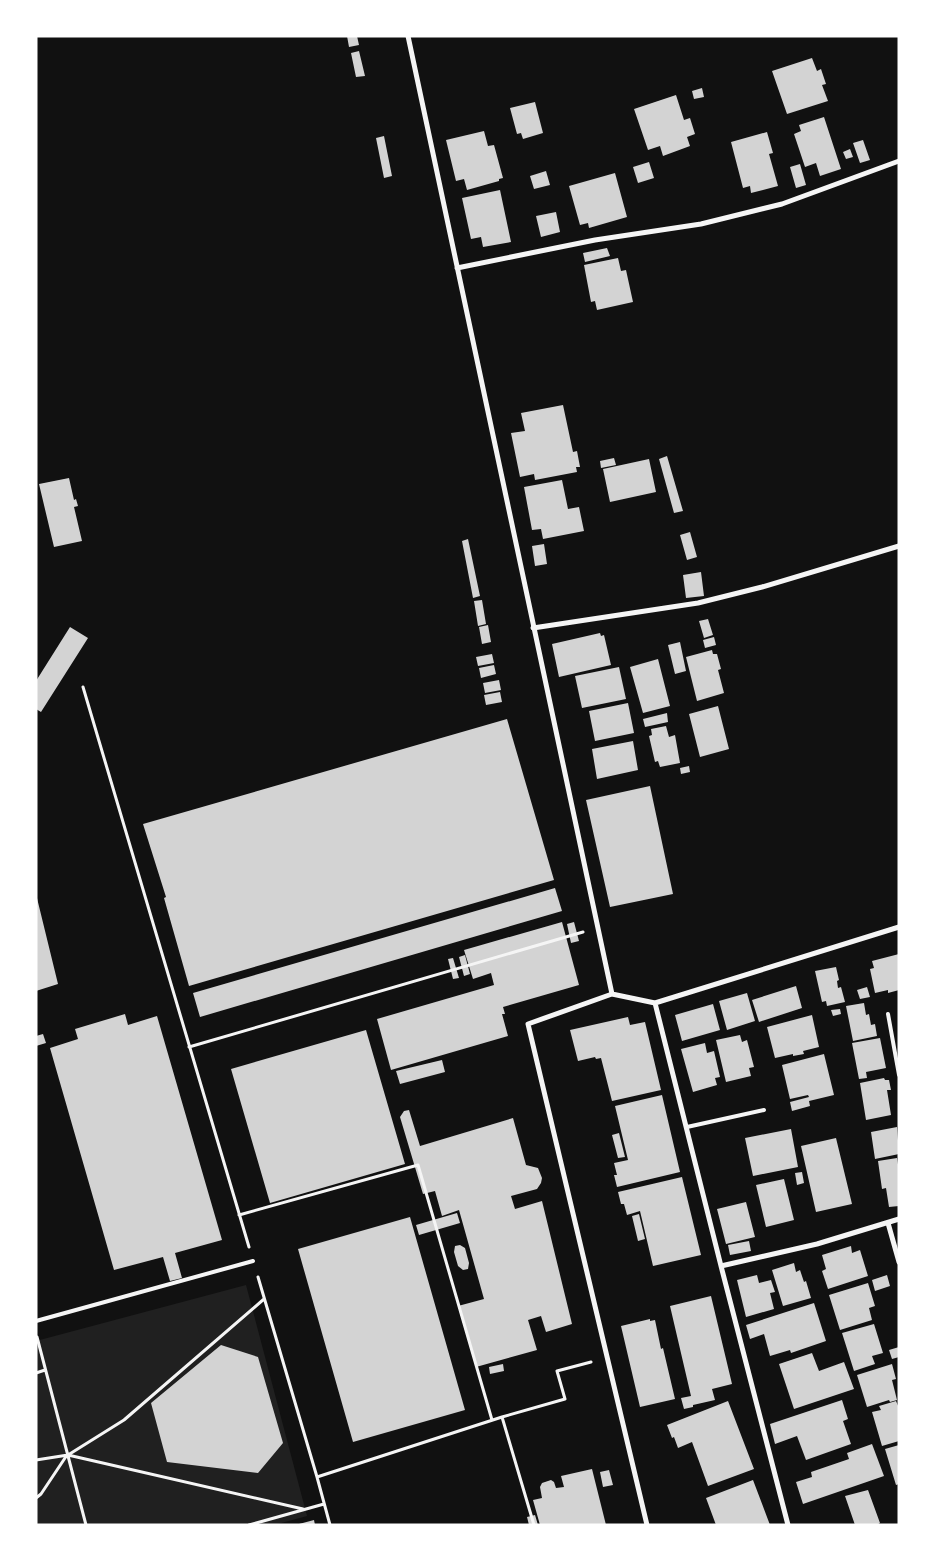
<svg xmlns="http://www.w3.org/2000/svg" width="935" height="1561" font-family="Jost,sans-serif">
  <rect width="100%" height="100%" fill="#111"/>
  <path fill="#202020" d="M246,1285L307,1516L274,1525H36V1341Z"/>
  <path fill="#d3d3d3" d="M347,36H357L359,45L349,47Z
    M359,51L365,76L356,77L351,53Z
    M812,58L817,71L821,69L826,84L822,85L828,101L787,114L772,71Z
    M702,88L704,97L694,99L692,91Z
    M676,95L684,120L690,118L695,134L687,137L690,146L663,156L660,146L648,150L634,109Z
    M535,102L543,133L523,139L521,133L517,134L510,108Z
    M824,117L841,169L820,176L816,163L805,167L794,134L801,131L799,125Z
    M484,131L488,146L494,145L503,178L499,179V181L467,190L464,179L456,181L446,140Z
    M767,132L773,153L769,154L778,186L751,193L750,186L743,188L731,142Z
    M384,136L392,176L384,178L376,138Z
    M863,140L870,160L860,163L853,143Z
    M850,149L853,157L846,159L843,152Z
    M649,162L654,178L638,183L633,167Z
    M800,164L806,185L796,188L790,167Z
    M546,171L550,185L534,189L530,176Z
    M615,173L627,217L589,228L588,223L580,225L569,186Z
    M500,190L511,242L483,247L481,237L471,239L462,198Z
    M556,212L560,232L541,237L536,216Z
    M607,248L610,256L585,262L583,253Z
    M618,258L621,271L626,270L633,302L597,310L595,301L591,302L584,265Z
    M563,405L573,452L577,451L580,467H576L577,472L535,480L534,474L520,477L511,433L525,431L521,413Z
    M667,456L683,511L674,513L659,459Z
    M614,458L616,465L601,468L600,461Z
    M649,459L656,492L610,502L603,469Z
    M69,478L74,500L76,499L78,506L74,507L82,541L54,547L39,484Z
    M562,480L568,509L579,507L584,531L543,539L541,529L532,530L524,487Z
    M690,532L697,557L687,560L680,535Z
    M468,539L480,596L473,598L462,541Z
    M544,544L547,564L535,566L532,546Z
    M701,572L704,596L686,598L683,575Z
    M482,600L486,624L478,626L474,601Z
    M708,619L713,635L704,638L699,621Z
    M488,625L491,642L482,644L479,627Z
    M70,627L88,638L41,712L36,709V681Z
    M600,633L601,636L604,635L611,665L559,677L552,644Z
    M714,637L716,645L705,648L703,640Z
    M680,642L686,671L675,674L668,645Z
    M712,650L713,654H717L721,669L718,670L724,693L697,701L686,657Z
    M492,654L494,663L478,666L476,657Z
    M658,659L670,706L643,713L630,667Z
    M494,665L496,674L481,678L479,668Z
    M619,667L626,699L582,708L575,676Z
    M499,680L501,690L485,693L483,683Z
    M500,692L502,702L486,705L484,695Z
    M628,703L634,733L595,741L589,711Z
    M718,706L729,749L700,757L689,714Z
    M667,713L668,722L645,727L643,719Z
    M507,719L554,880L189,986L164,898L166,897L143,824Z
    M666,726L669,737L675,735L680,763L660,767L658,761L655,762L649,736L652,735L651,729Z
    M633,741L638,770L597,779L592,749Z
    M689,766L690,772L681,774L680,768Z
    M650,786L673,894L610,907L586,800Z
    M555,888L562,911L200,1017L193,993Z
    M36,894L58,984L36,991Z
    M562,922L579,985L503,1007L505,1014H502L508,1036L391,1070L377,1019L494,985L491,973L473,979L464,950Z
    M574,922L579,941L571,943L567,924Z
    M899,954V990L888,993V990L875,993L870,969L874,968L872,961Z
    M465,955L470,974L464,976L459,957Z
    M453,958L459,978L453,979L448,959Z
    M836,967L839,980L837,981L838,988L841,987L845,1002L827,1006L826,1001L822,1002L815,971Z
    M796,986L802,1008L759,1022L752,1000Z
    M867,987L870,997L860,999L857,990Z
    M747,993L755,1021L727,1030L719,1001Z
    M864,1003L866,1015L869,1014L871,1025L875,1024L877,1036L853,1041L846,1006Z
    M713,1004L720,1030L682,1041L675,1015Z
    M840,1009L841,1014L833,1016L831,1010Z
    M125,1014L128,1025L157,1016L222,1240L175,1253L182,1278L170,1281L163,1257L114,1270L50,1048L78,1039L75,1029Z
    M812,1015L819,1047L803,1051L804,1054L793,1056V1054L775,1058L767,1027Z
    M628,1017L630,1025L645,1022L661,1090L612,1101L601,1058L596,1059L595,1057L578,1061L570,1030Z
    M366,1030L405,1164L270,1203L231,1069Z
    M43,1034L46,1043L36,1046V1036Z
    M740,1035L742,1042L747,1040L754,1067L749,1068L751,1076L726,1082L716,1040Z
    M880,1038L886,1068L866,1072L867,1078L859,1079L852,1043Z
    M705,1043L707,1053L714,1051L720,1077L715,1078L717,1085L693,1092L681,1049Z
    M824,1054L834,1095L809,1101L810,1106L792,1111L790,1102L809,1097L808,1095L790,1099L782,1065Z
    M442,1060L445,1072L400,1084L396,1071Z
    M884,1078L885,1080H889L891,1090H887L891,1115L866,1120L860,1083Z
    M662,1095L680,1172L617,1187L614,1175H617L614,1163L628,1160L615,1106Z
    M409,1110L420,1146L513,1118L526,1165L538,1168L542,1178L541,1183L537,1189L511,1196L515,1209L542,1201L572,1324L546,1332L541,1316L528,1320L537,1350L476,1367L458,1306L484,1299L459,1210L442,1216L435,1191L423,1194L400,1117L404,1111Z
    M897,1127L899,1154L875,1159L871,1132Z
    M791,1129L798,1167L753,1176L745,1138Z
    M619,1133L625,1157L618,1158L612,1135Z
    M836,1138L852,1204L816,1212L801,1146Z
    M897,1158L899,1171V1206L889,1207L886,1188L882,1189L878,1161Z
    M802,1172L804,1183L797,1185L795,1173Z
    M682,1177L701,1255L653,1266L640,1211L627,1215L624,1204H621L618,1192Z
    M784,1179L794,1220L766,1227L756,1185Z
    M746,1202L755,1237L726,1244L717,1209Z
    M457,1213L460,1223L419,1235L416,1225Z
    M639,1214L645,1239L638,1241L632,1216Z
    M410,1217L465,1410L353,1442L298,1249Z
    M749,1241L751,1251L730,1255L728,1245Z
    M460,1245L465,1248L469,1263L468,1269L463,1270L458,1266L454,1252L455,1246Z
    M851,1246L852,1253L860,1250L868,1276L828,1289L822,1271L826,1269L822,1255Z
    M794,1263L796,1272L800,1270L804,1282L806,1281L811,1298L783,1306L772,1270Z
    M757,1275L759,1283L771,1280L775,1292L770,1293L774,1309L746,1317L737,1280Z
    M887,1275L890,1286L875,1291L872,1280Z
    M868,1283L875,1306L869,1308L872,1320L840,1330L829,1295Z
    M711,1296L732,1384L712,1389L715,1400L693,1405V1407L684,1409L681,1398L691,1396L670,1306Z
    M814,1303L826,1341L791,1353L790,1350L770,1356L764,1334L750,1339L746,1325Z
    M650,1319V1321L655,1320L661,1349L663,1348L675,1399L640,1407L621,1326Z
    M874,1324L883,1353L872,1356L875,1364L854,1371L842,1333Z
    M221,1345L258,1357L283,1443L258,1473L167,1462L151,1403Z
    M899,1347V1357L892,1359L889,1350Z
    M812,1353L819,1371L844,1362L854,1389L794,1409L779,1364Z
    M503,1364L504,1371L490,1374L489,1367Z
    M892,1364L896,1379L892,1380L897,1400L890,1402L889,1400L867,1407L857,1375Z
    M842,1400L848,1419L843,1421L851,1444L806,1460L797,1436L775,1444L770,1424Z
    M728,1401L754,1469L708,1486L692,1442L678,1448L674,1437L672,1438L667,1425Z
    M896,1401L899,1408V1441L882,1446L872,1412L881,1410L879,1406Z
    M872,1444L884,1476L803,1504L796,1482L812,1477L811,1472L849,1459L847,1453Z
    M899,1445V1484L896,1485L885,1449Z
    M592,1469L606,1525H540L533,1500L542,1498L540,1487L542,1483L551,1480L554,1482L556,1488L564,1487L561,1476Z
    M609,1470L613,1485L603,1487L600,1472Z
    M753,1480L770,1525H716L706,1498Z
    M868,1490L880,1523L877,1525H855L845,1496Z
    M535,1515L538,1525H529L527,1517Z
    M314,1520L315,1525H299V1524Z"/>
  <g fill="none" stroke-linecap="round" stroke-linejoin="round">
    <path stroke="#f5f5f5" stroke-width="3" d="M83,687L249,1247
      M189,1047L583,932
      M239,1215L418,1165L492,1420
      M258,1277L317,1477
      M37,1337L86,1525
      M36,1373L45,1370
      M502,1417L565,1399L557,1371L591,1362
      M68,1455L303,1509
      M36,1460L68,1455L124,1420L264,1299
      M36,1498L41,1494L67,1455
      M249,1525L324,1504
      M330,1525L317,1477L502,1417L534,1525"/>
    <path stroke="#f5f5f5" stroke-width="4" d="M888,1014L899,1075
      M687,1127L764,1110
      M36,1321L253,1261"/>
    <path stroke="#f5f5f5" stroke-width="5" d="M408,36L612,994
      M457,268L595,240L701,224L782,204L899,161
      M533,628L698,603L762,587L899,546
      M655,1003L721,1266L788,1525
      M888,1223L899,1262
      M721,1266L817,1244L899,1219
      M647,1525L528,1024L612,994L655,1003L899,927"/>
  </g>
  <rect width="935" height="1561" fill="none" stroke="#ffffff" stroke-width="75"/>
</svg>
